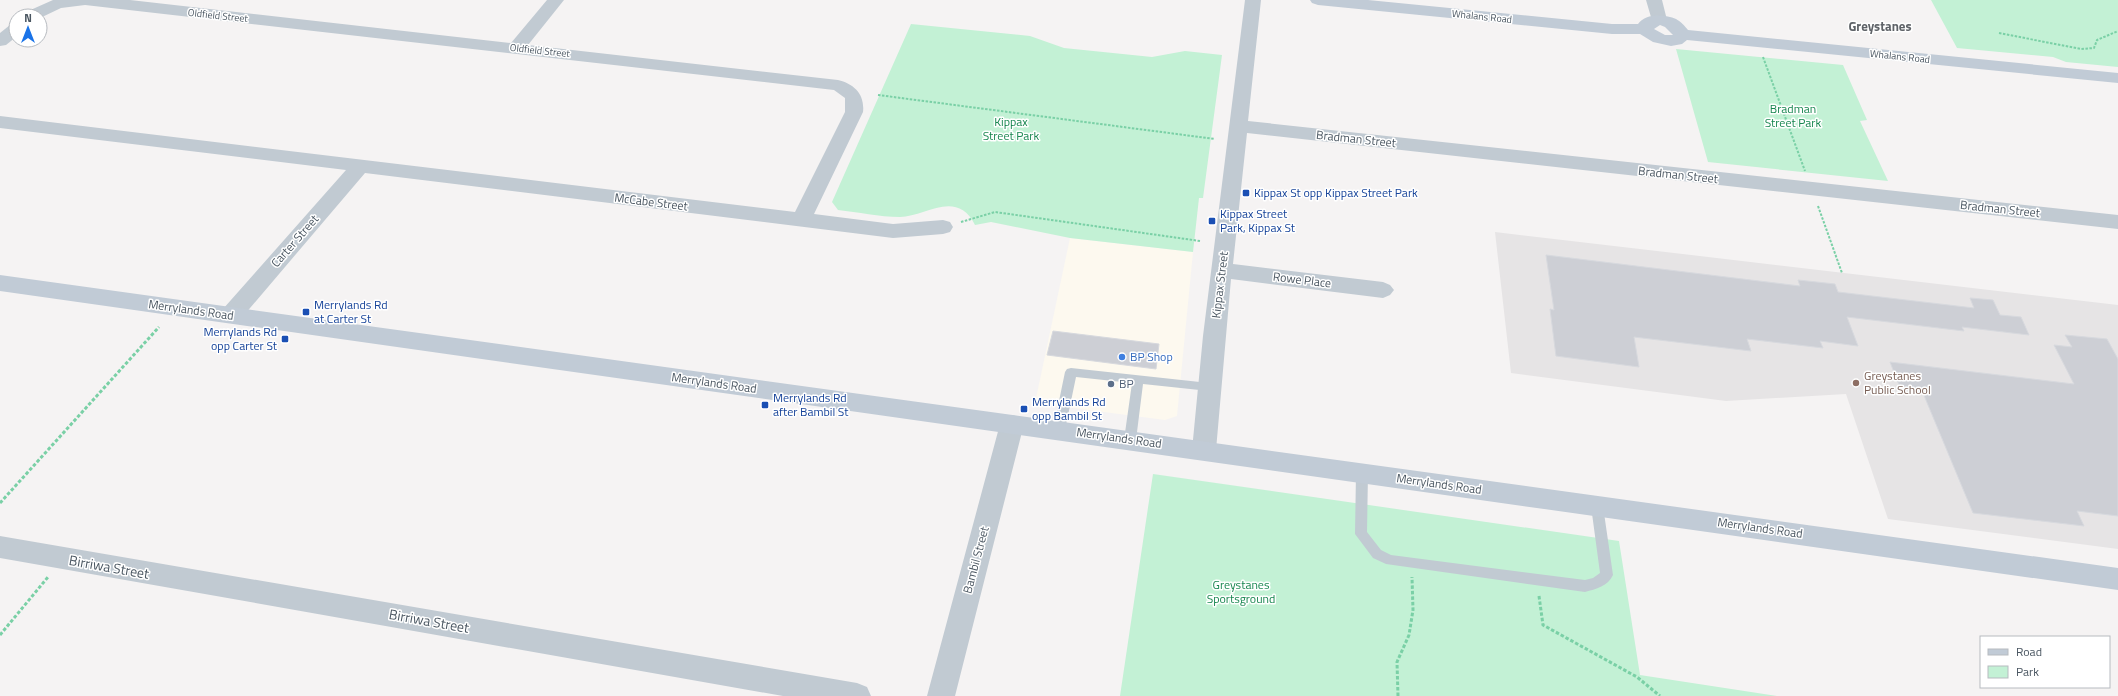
<svg xmlns="http://www.w3.org/2000/svg" width="2118" height="696" font-family="'Titillium Web',sans-serif">
  <rect width="100%" height="100%" fill="#f5f3f3"/>
  <path fill="#fdf9ef" d="M1070,238L1193,252L1177,416L1165,420L1035,403Z"/>
  <path fill="#e6e4e5" d="M1495,232L2118,305V549L1888,519L1846,394L1726,401L1511,373Z"/>
  <path fill="#c3f1d5" d="M1931,0H2118V67L2066,62L2053,57L1957,48Z
    M911,24L1030,36L1064,48L1152,57L1185,51L1222,55L1203,198H1199L1193,252L1070,238L991,222L975,225C957,188 924,217 900,217C879,217 858,212 838,210L832,202Z
    M1676,49L1843,65L1867,120L1860,121L1888,181L1708,162Z
    M1153,474L1619,541L1640,675L1777,696H1120Z"/>
  <path fill="#cdcfd5" stroke="#d7d9de" d="M1546,255L1800,286L1798,280L1835,284L1838,292L1974,308L1970,298L1993,300L2000,315L2021,317L2029,335L1962,327L1964,331L1847,317L1858,346L1820,341L1823,348L1747,339L1751,351L1634,337L1639,367L1556,356L1550,309L1554,310Z
    M1053,331L1159,344L1156,369L1047,355Z
    M2065,335L2107,339L2118,359V516L2077,511L2084,526L1973,513L1923,393L1901,390L1890,362L2074,384L2054,345L2072,347Z"/>
  <g fill="none" stroke-linecap="round" stroke-linejoin="round">
    <path stroke="#7ad0a6" stroke-width="2" stroke-dasharray="2.5 1.5" stroke-linecap="butt" d="M1999,33L2081,49L2094,48L2097,40L2118,31
      M1763,57L1805,171
      M878,95L1215,139
      M1818,206L1842,273
      M961,222L995,212L1200,241"/>
    <path stroke="#7ad0a6" stroke-width="3" stroke-dasharray="3.5 2" stroke-linecap="butt" d="M0,503L159,327
      M1539,596L1543,625L1637,677L1660,696
      M0,635L48,577
      M1398,696L1397,662L1409,635L1413,610L1412,577"/>
    <path fill="#c1cad2" fill-rule="evenodd" d="M1071,368L1209,383L1213,384L1215,387L1213,390L1209,391L1143,384L1136,440L1134,443L1130,445L1126,443L1124,440L1132,383L1076,377L1065,430L1063,433H1055L1053,430L1065,372L1067,369Z
      M1362,468L1366,469L1368,473L1367,532L1381,550L1391,555L1585,580L1593,578L1600,573L1591,506L1593,502L1597,501L1601,502L1603,506L1613,575C1608,586 1596,589 1585,592L1386,564L1373,558L1355,534L1356,473L1358,469Z"/>
    <path fill="#c1cad2" fill-rule="evenodd" d="M53,0H130L511,43L547,0H564L528,45L838,80C854,84 865,94 863,112L814,214L893,224L943,220L950,222L953,227L950,232L943,234L893,238L365,173L239,321L231,323L223,321L220,315L223,309L346,170L0,128V116L795,212L845,112V98L834,90L85,5L61,8L40,18V16H24L26,12Z
      M1245,0H1261L1248,121L2118,215V229L1247,133L1233,264L1383,282L1390,285L1394,290L1390,295L1383,298L1231,279L1216,450L1212,457L1204,460L1196,457L1192,450L1203,336Z
      M1646,0H1662L1667,20L1665,24H1653Z
      M16,24V37L6,45L0,46V33L10,25Z
      M1012,415L1020,417L1024,424L955,696H927L1000,424L1004,417Z
      M0,536L857,683L867,687L871,696H783L0,558Z"/>
    <path fill="#c1cbd6" fill-rule="evenodd" d="M1310,0H1368L1612,24H1638C1645,13 1665,14 1676,19C1680,21 1685,26 1688,30L2118,73V83L1687,40L1682,44L1671,46L1653,42L1640,34H1612L1318,5L1312,3ZM1660,25L1665,27L1673,35H1665L1654,29Z
      M0,275L2118,568V590L0,291Z"/>
  </g>
  <g fill="#1a4fb4" stroke="#fff" stroke-width="1.5">
    <rect x="1242" y="189" width="8" height="8" rx="2"/>
    <rect x="1208" y="217" width="8" height="8" rx="2"/>
    <rect x="302" y="308" width="8" height="8" rx="2"/>
    <rect x="281" y="335" width="8" height="8" rx="2"/>
    <rect x="761" y="401" width="8" height="8" rx="2"/>
    <rect x="1020" y="405" width="8" height="8" rx="2"/>
  </g>
  <circle fill="#3f7fe0" stroke="#fff" stroke-width="1.5" cx="1122" cy="357" r="4"/>
  <circle fill="#8d6e63" stroke="#fff" stroke-width="1.5" cx="1856" cy="383" r="4"/>
  <circle fill="#5c6f8a" stroke="#fff" stroke-width="1.5" cx="1111" cy="384" r="4"/>
  <g text-anchor="middle" stroke-width="3" stroke-linejoin="round" paint-order="stroke">
    <g font-size="10" fill="#4a5661" stroke="#fff">
      <text transform="translate(218 15) rotate(6)" y="4">Oldfield Street</text>
      <text transform="translate(1482 16) rotate(6)" y="4">Whalans Road</text>
      <text transform="translate(540 50) rotate(6)" y="4">Oldfield Street</text>
      <text transform="translate(1900 56) rotate(6)" y="4">Whalans Road</text>
    </g>
    <g font-size="12" fill="#17864f" stroke="#fff">
      <text x="1793" y="113">Bradman<tspan x="1793" dy="14">Street Park</tspan></text>
      <text x="1011" y="126">Kippax<tspan x="1011" dy="14">Street Park</tspan></text>
      <text x="1241" y="589">Greystanes<tspan x="1241" dy="14">Sportsground</tspan></text>
    </g>
    <g font-size="12" fill="#4a5661" stroke="#fff">
      <text transform="translate(1356 139) rotate(6)" y="4">Bradman Street</text>
      <text transform="translate(1678 175) rotate(6)" y="4">Bradman Street</text>
      <text transform="translate(651 202) rotate(7)" y="4">McCabe Street</text>
      <text transform="translate(2000 209) rotate(6)" y="4">Bradman Street</text>
      <text transform="translate(295 241) rotate(-49)" y="4">Carter Street</text>
      <text transform="translate(1302 280) rotate(7)" y="4">Rowe Place</text>
      <text transform="translate(1220 285) rotate(-83)" y="4">Kippax Street</text>
      <text transform="translate(191 310) rotate(8)" y="4">Merrylands Road</text>
      <text transform="translate(714 383) rotate(8)" y="4">Merrylands Road</text>
      <text transform="translate(1119 438) rotate(8)" y="4">Merrylands Road</text>
      <text transform="translate(1439 484) rotate(8)" y="4">Merrylands Road</text>
      <text transform="translate(1760 528) rotate(8)" y="4">Merrylands Road</text>
      <text transform="translate(976 560) rotate(-75)" y="4">Bambil Street</text>
    </g>
    <g font-size="12" fill="#164399" stroke="#fff" text-anchor="start">
      <text x="1254" y="197">Kippax St opp Kippax Street Park</text>
      <text x="1220" y="218">Kippax Street<tspan x="1220" dy="14">Park, Kippax St</tspan></text>
      <text x="314" y="309">Merrylands Rd<tspan x="314" dy="14">at Carter St</tspan></text>
      <text x="277" y="336" text-anchor="end">Merrylands Rd<tspan x="277" dy="14">opp Carter St</tspan></text>
      <text x="773" y="402">Merrylands Rd<tspan x="773" dy="14">after Bambil St</tspan></text>
      <text x="1032" y="406">Merrylands Rd<tspan x="1032" dy="14">opp Bambil St</tspan></text>
    </g>
    <g font-size="12" fill="#366cbe" stroke="#fff" text-anchor="start">
      <text x="1130" y="361">BP Shop</text>
    </g>
    <g font-size="12" fill="#785e54" stroke="#fff" text-anchor="start">
      <text x="1864" y="380">Greystanes<tspan x="1864" dy="14">Public School</tspan></text>
    </g>
    <g font-size="12" fill="#4e5e75" stroke="#fff" text-anchor="start">
      <text x="1119" y="388">BP</text>
    </g>
    <g font-size="13" font-weight="bold" fill="#5f6368" stroke="#fff">
      <text x="1880" y="31">Greystanes</text>
    </g>
    <g font-size="14" fill="#4a5661" stroke="#fff">
      <text transform="translate(109 567) rotate(10)" y="5">Birriwa Street</text>
      <text transform="translate(429 621) rotate(10)" y="5">Birriwa Street</text>
    </g>
  </g>
  <rect x="1980" y="636" width="130" height="52" fill="#ffffff" stroke="#b7bbc0"/>
  <rect x="1988" y="649" width="20" height="6" fill="#c1cbd6" stroke="#b7bbc0"/>
  <text x="2016" y="656" font-size="12" fill="#4a5661">Road</text>
  <rect x="1988" y="666" width="20" height="12" fill="#c3f1d5" stroke="#b7bbc0"/>
  <text x="2016" y="676" font-size="12" fill="#4a5661">Park</text>
  <g transform="translate(28 28)"><circle r="19" fill="#ffffff" stroke="#b7bbc0"/>
  <path d="M0-3L7 15L0 10L-7 15Z" fill="#1a73e8"/>
  <text y="-6" font-size="11" font-weight="bold" text-anchor="middle" fill="#4a5661">N</text>
  </g>
</svg>
